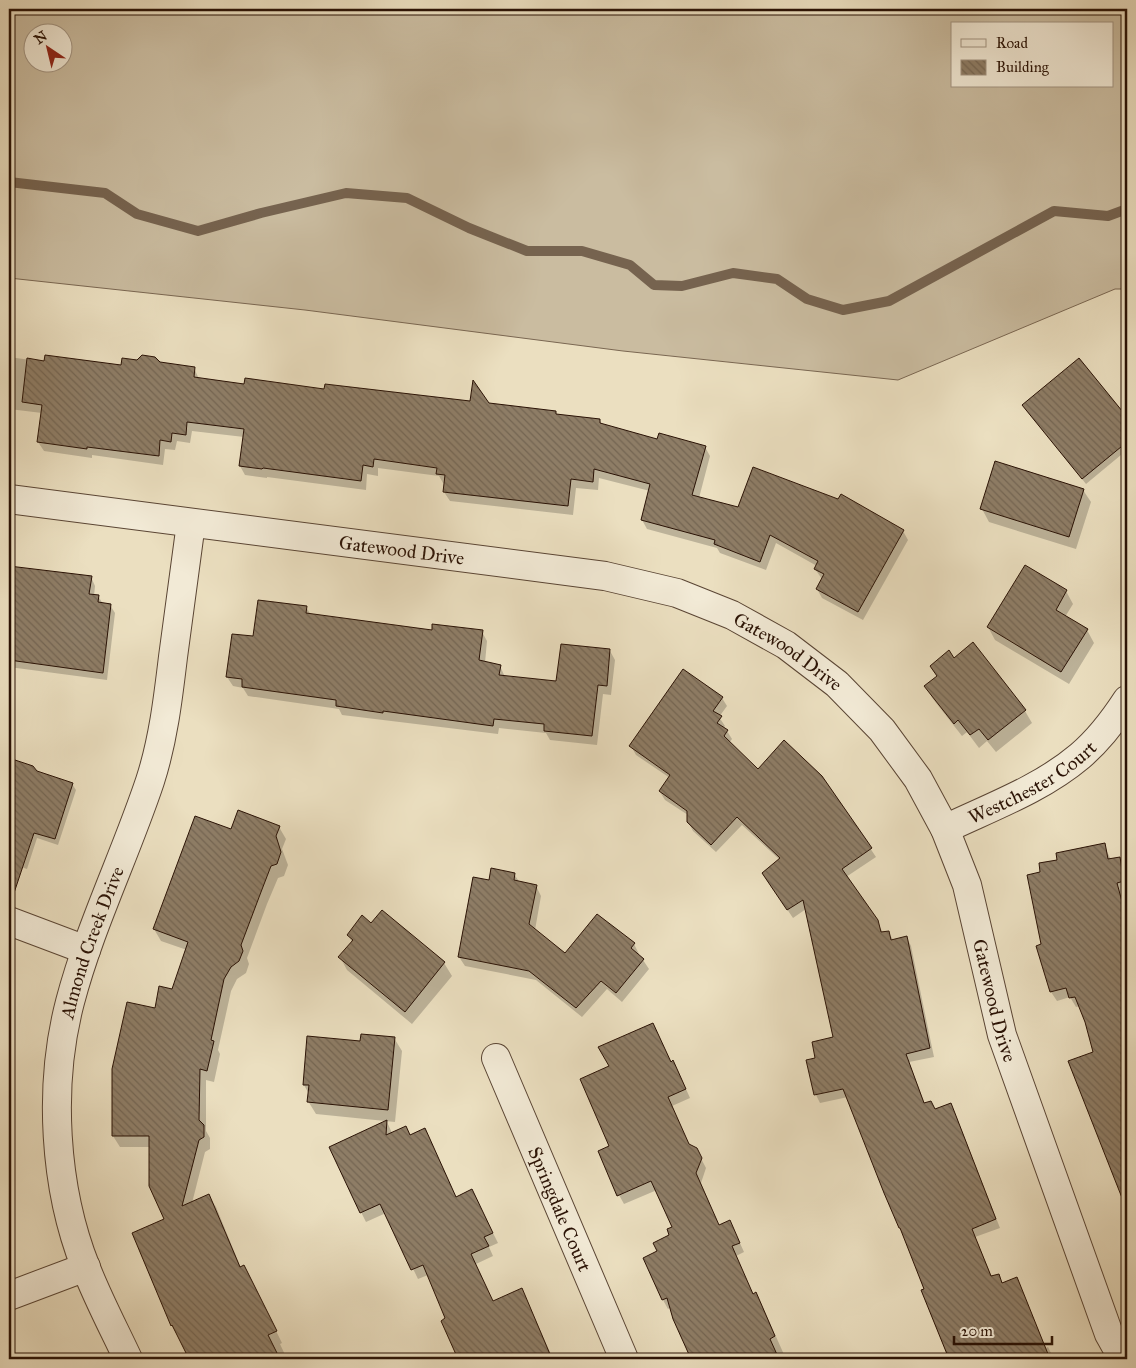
<svg xmlns="http://www.w3.org/2000/svg" width="1136" height="1368" font-family="'IM FELL Great Primer',serif">
  <defs>
    <pattern id="building-back-hatch" width="6" height="6" patternUnits="userSpaceOnUse" patternTransform="scale(1.25)"><rect width="6" height="6" fill="#8e7d66"/><path d="M-1 5l2 2M0 0l6 6M5-1l2 2" fill="none" stroke="#746552"/></pattern>
  </defs>
  <rect width="100%" height="100%" fill="#ebdfc0"/>
  <filter id="stains"><feTurbulence type="fractalNoise" baseFrequency=".004" numOctaves="4"/><feColorMatrix values="0 0 0 0 .2 0 0 0 0 .09 0 0 0 0 .02 0 0 0 .5 -.17"/></filter>
  <radialGradient id="worn" r=".72"><stop offset=".6" stop-color="#630" stop-opacity="0"/><stop offset="1" stop-color="#630" stop-opacity=".3"/></radialGradient>
  <path fill="#cabca0" stroke="#7a6752" fill-rule="evenodd" d="M9,9H1127V289H1115L898,380L623,351L305,310L9,278ZM952,24H1112V86H952ZM32,32H62V62H32Z"/>
  <path fill="#0003" d="M9,357L45,362L123,366L159,364L194,368L199,379L245,385L488,404L555,412L557,416L600,420L602,425L658,440L705,447L710,456L699,498L739,508L903,531L908,540L863,620L822,598L817,589L822,579L815,569L817,566L776,543L766,570L720,553L717,548L647,529L642,520L650,491L599,478L598,490L576,488L573,515L450,501L444,492L445,484L443,483L439,476L378,468V476L367,474L366,490L267,477V478L245,475L240,466L244,437L192,431L190,443L177,441L175,450L165,449L163,465L92,455V458L44,451L38,442L42,413L9,409Z
    M1079,360L1127,419V450L1086,484L1023,405Z
    M1083,490L1091,502L1076,549L989,522L982,509Z
    M9,566L91,577L95,586L94,596H98L103,604L110,605L115,613L107,680L9,667Z
    M1066,591L1073,604L1065,617L1087,630L1094,643L1069,684L995,640L988,627Z
    M306,607L311,615L433,632H482L487,641L485,663L500,666L505,677L558,683L610,651L615,660L611,695L603,694L597,745L550,740L546,733L499,728L498,734L342,715L339,709L248,696L243,688L233,686L227,677L254,637Z
    M954,659L1025,711L1032,723L996,752L987,741L979,748L967,732L962,736L933,699L926,687L938,678L931,667Z
    M722,698L727,706L719,717L725,726L723,728L727,731L732,739L729,743L758,771L822,776L876,857L846,877L877,921L883,933L888,932L894,941L907,938L911,946L934,1057L909,1062L925,1104L935,1110L950,1105L955,1113L1000,1228L975,1237L992,1277L998,1275L1003,1284L1016,1279L1046,1348L1048,1347L1054,1359H950L922,1291L926,1289L848,1097L820,1103L816,1095L817,1059L834,1038L806,909L793,918L768,881L780,860L742,825L716,852L693,831L688,822V815L665,800L660,792L670,778L636,755L631,746Z
    M9,760L32,767L36,772L72,784L76,790L58,845L37,838L27,869L9,863Z
    M279,827L286,839L282,849L288,865L284,876L278,878L267,904L247,958L249,964L246,973L237,979L231,991L218,1050L220,1054L214,1082L206,1080V1131L210,1138V1149L205,1152L192,1203L209,1196L216,1207L241,1268L250,1278L282,1343L280,1344L287,1359H223L218,1348L195,1359H192L172,1326L134,1233L165,1220L150,1147H120L113,1136L156,1010L172,990L187,950L161,941L154,929L232,831Z
    M1104,845L1111,860L1119,858L1124,868L1127,882V891L1121,892L1127,914V1185L1120,1187L1095,1052L1086,1022L1080,1006L1076,1007L1070,997L1057,1001L1051,992L1038,946L1042,945V873L1059,861Z
    M514,874L520,883L536,886L541,896L535,930L566,955L634,944L639,954L637,955L643,960L649,969L622,1002L607,989L582,1017L536,980L465,966L459,957L489,881Z
    M371,924L444,963L452,976L412,1024L347,970L340,957L352,942L348,935Z
    M653,1025L671,1063L673,1062L678,1071L690,1098L672,1106L689,1145L696,1149L706,1168L701,1183L719,1226L734,1230L744,1252L736,1256L753,1295L761,1303L786,1359H691L674,1319L671,1307L668,1309L663,1300L645,1258L658,1252L671,1236L673,1228L657,1190L624,1204L619,1195L610,1146L611,1067Z
    M394,1038L402,1051L395,1122L316,1114L308,1101L309,1094L304,1085L361,1043Z
    M387,1122L392,1133L406,1127L411,1136L425,1130L456,1198L477,1201L498,1243L489,1247L493,1256L476,1264L493,1302L527,1300L553,1359H459L443,1321L447,1319L428,1275L418,1279L386,1213L366,1222L361,1212Z"/>
  <g fill="none" stroke-linecap="round" stroke-linejoin="round">
    <path stroke="#76634f" stroke-width="10" d="M9,182L105,193L137,214L198,231L261,213L346,193L407,198L469,228L527,251H582L630,265L654,285L682,286L733,273L777,279L807,299L843,310L889,301L1054,211L1108,216L1127,209"/>
  </g>
  <path fill="url(#building-back-hatch)" stroke="#2a1205" d="M45,355L121,365L122,358L137,360L142,355L155,357L160,362L195,367L194,377L244,384L245,378L324,389L325,384L470,401L473,380L489,403L556,411V414L600,419V423L657,439L659,433L706,446L692,495L738,507L753,467L838,499L841,494L904,530L858,612L816,589L824,574L814,569L818,561L770,535L760,562L714,544L715,540L641,520L650,484L594,469L593,482L571,479L568,506L443,492L445,475L436,474L437,468L374,459L373,467L363,465L361,481L263,468L262,469L239,466L244,429L187,422L186,435L172,433L171,442L160,440L159,456L87,447V449L37,442L42,405L22,402L27,358L44,361Z
    M1079,358L1127,417V442L1082,479L1022,405Z
    M995,461L1084,489L1069,537L980,509Z
    M1025,565L1067,590L1056,610L1088,629L1061,672L987,627Z
    M9,566L92,576L89,594L99,595L98,602L111,604L103,673L9,660Z
    M258,600L307,606L306,613L432,630V624L483,630L479,660L501,665L499,675L556,681L561,644L610,649L607,686L598,685L592,736L544,731V724L494,719L493,726L383,711V713L336,706V700L242,687V679L226,677L232,634L253,636Z
    M973,642L1026,710L988,740L979,729L970,735L958,720L954,724L924,686L937,676L930,666L949,650L954,658Z
    M683,669L723,697L713,711L722,716L717,723L728,730L724,736L758,769L784,740L822,776L872,848L842,869L878,920L881,932L889,931L891,940L907,936L930,1048L906,1054L924,1103L931,1101L935,1109L951,1103L996,1219L972,1229L991,1276L999,1274L1002,1283L1017,1277L1050,1359H949L921,1290L924,1289L900,1228H899L884,1193L843,1089L814,1095L806,1060L815,1058L812,1042L833,1037L803,900L787,910L762,873L780,858L737,817L711,845L687,822V811L659,791L670,775L629,746Z
    M9,758L33,766L37,771L73,783L55,839L34,833L14,893H9Z
    M238,810L280,826L276,836L281,852L277,864L271,866L261,892L241,945L243,951L239,961L231,967L224,979L211,1040L214,1041L207,1071L200,1069L199,1120L204,1125V1137L199,1140L182,1206L209,1194L240,1267L244,1265L277,1331L268,1335L280,1359H189L172,1325L171,1326L132,1233L164,1219L149,1186V1136H112V1069L127,1002L155,1008L159,986L172,989L188,942L153,929L195,816L231,829Z
    M1105,843L1108,859L1120,857L1124,881L1117,883L1127,920V1208H1126L1068,1061L1093,1052L1085,1022L1075,997L1069,998L1066,988L1050,992L1036,946L1041,944L1027,875L1040,872L1039,863L1057,860L1056,853Z
    M491,868L515,873L514,880L537,885L529,924L565,953L597,914L635,943L631,948L644,959L616,993L601,981L576,1008L529,971L458,957L473,877L489,880Z
    M382,910L445,962L405,1012L338,957L353,940L347,935L362,915L371,923Z
    M653,1023L671,1062L673,1060L686,1089L668,1097L689,1144L697,1148L702,1158L696,1173L719,1225L730,1220L740,1243L732,1246L753,1294L756,1292L775,1336L770,1339L779,1359H691L673,1319L667,1298L662,1300L643,1258L657,1251L653,1243L669,1235L667,1229L672,1227L651,1181L617,1196L598,1151L609,1146L580,1079L609,1066L598,1047Z
    M361,1034L395,1037L388,1110L307,1102L309,1085H303L307,1036L360,1041Z
    M387,1120L386,1135L406,1126L410,1135L425,1128L456,1197L472,1189L493,1233L484,1237L489,1246L471,1254L493,1301L522,1288L552,1359H458L441,1321L445,1318L423,1265L411,1270L380,1204L360,1213L329,1147Z"/>
  <g fill="none" stroke-linecap="round" stroke-linejoin="round">
    <defs>
      <g id="minor">
        <path id="s1" d="M9,499L605,576L677,593L732,615L786,645L837,684L882,730L918,779L945,829L967,885L1002,1035L1109,1334L1123,1359"/>
        <path id="s2" d="M945,829C991,807 1041,789 1080,756C1099,740 1114,720 1127,700"/>
        <path d="M9,921L86,950"/>
        <path id="s3" d="M496,1058L624,1359"/>
        <path d="M9,1296L86,1267"/>
        <path id="s4" d="M128,1359C114,1329 98,1299 86,1268C54,1188 48,1086 70,1002C90,926 125,856 150,781C163,741 168,699 173,657C179,612 185,568 191,523"/>
      </g>
    </defs>
    <use href="#minor" stroke="#5a4534" stroke-width="30"/>
    <use href="#minor" stroke="#f2ead6" stroke-width="28"/>
  </g>
  <g text-anchor="middle" stroke-width="4" stroke-linejoin="round" paint-order="stroke">
    <g font-size="19" fill="#2a1205" stroke="#f2ead6">
      <text dy="7" stroke="none"><textPath href="#s1" startOffset="396">Gatewood Drive</textPath></text>
      <text dy="7" stroke="none"><textPath href="#s1" startOffset="801">Gatewood Drive</textPath></text>
      <text dy="7" stroke="none"><textPath href="#s2" startOffset="99">Westchester Court</textPath></text>
      <text dy="7" stroke="none"><textPath href="#s4" startOffset="434">Almond Creek Drive</textPath></text>
      <text dy="7" stroke="none"><textPath href="#s1" startOffset="1221">Gatewood Drive</textPath></text>
      <text dy="7" stroke="none"><textPath href="#s3" startOffset="164">Springdale Court</textPath></text>
    </g>
  </g>
  <rect width="1136" height="1368" fill="none" stroke="#ebdfc0" stroke-width="30"/>
  <rect x="10" y="10" width="1116" height="1348" fill="none" stroke="#2a1205" stroke-width="2.5"/>
  <rect x="15" y="15" width="1106" height="1338" fill="none" stroke="#2a1205"/>
  <rect x="951" y="22" width="162" height="65" fill="#f2ead6" stroke="#a29482"/>
  <rect x="961" y="39" width="25" height="8" fill="#f2ead6" stroke="#a29482"/>
  <text x="996" y="48" font-size="15" fill="#2a1205">Road</text>
  <rect x="961" y="60" width="25" height="15" fill="url(#building-back-hatch)" stroke="#a29482"/>
  <text x="996" y="72" font-size="15" fill="#2a1205">Building</text>
  <g transform="translate(48 48) rotate(325)"><circle r="24" fill="#f2ead6" stroke="#a29482"/>
  <path d="M0-4L9 19L0 12L-9 19Z" fill="#8f2418"/>
  <text y="-8" font-size="14" font-weight="bold" text-anchor="middle" fill="#2a1205">N</text>
  </g>
  <path d="M954 1336v8h98v-8" fill="none" stroke="#2a1205" stroke-width="2.5"/>
  <text x="961" y="1336" font-size="15" fill="#2a1205" stroke="#f2ead6" stroke-width="4" paint-order="stroke">20 m</text>
  <rect width="100%" height="100%" filter="url(#stains)"/>
  <rect width="100%" height="100%" fill="url(#worn)"/>
</svg>
